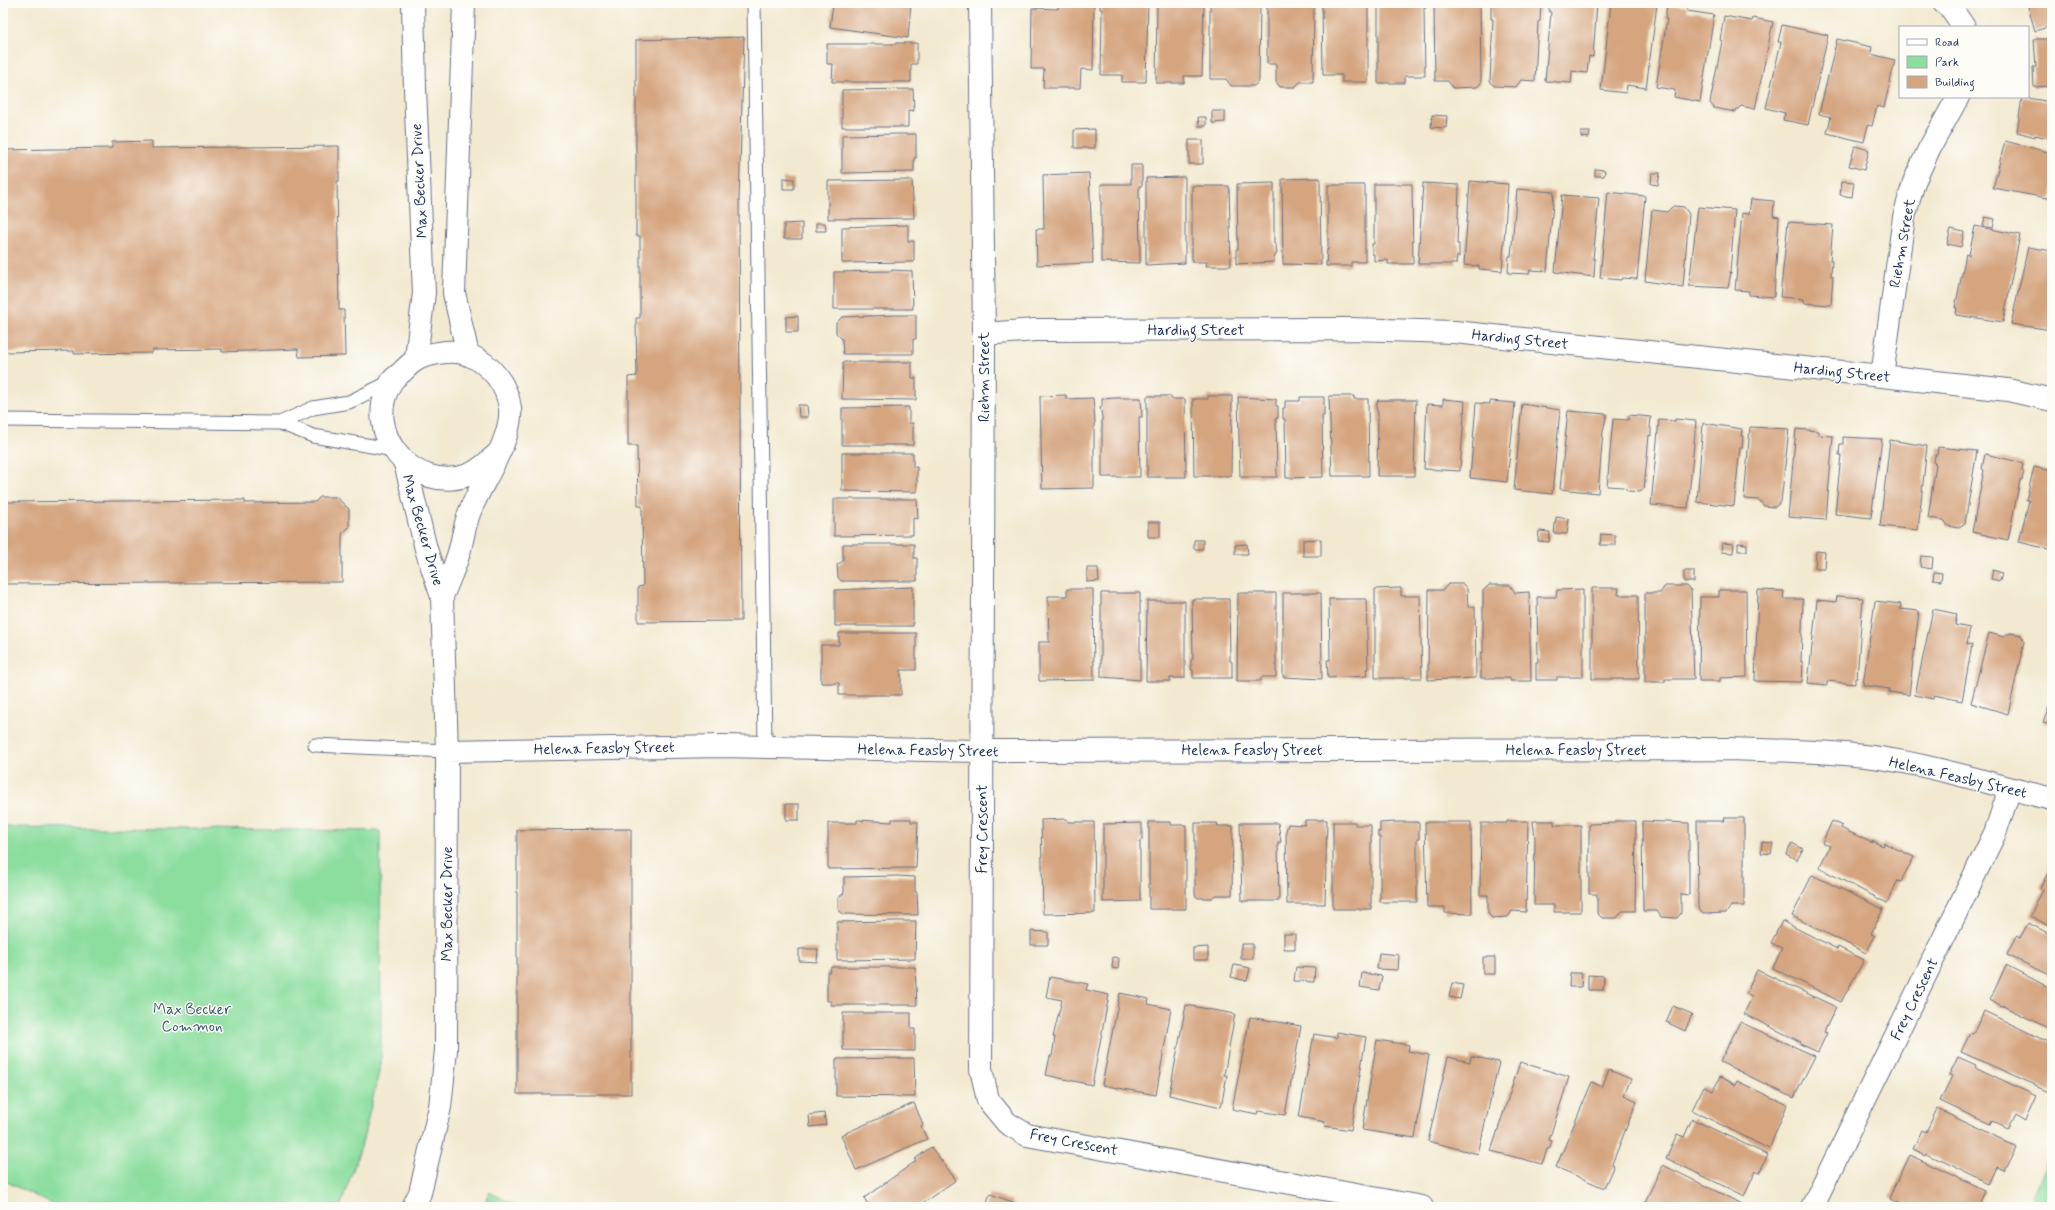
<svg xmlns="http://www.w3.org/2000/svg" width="2055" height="1210" font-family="Mynerve,sans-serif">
  <rect width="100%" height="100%" fill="#fdfcf7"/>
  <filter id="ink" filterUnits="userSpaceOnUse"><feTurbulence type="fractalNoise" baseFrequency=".025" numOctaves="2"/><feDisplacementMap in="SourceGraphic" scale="8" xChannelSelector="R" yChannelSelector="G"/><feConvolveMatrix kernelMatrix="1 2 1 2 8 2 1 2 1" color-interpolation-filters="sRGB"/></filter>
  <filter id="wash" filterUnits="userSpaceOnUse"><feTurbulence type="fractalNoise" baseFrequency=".012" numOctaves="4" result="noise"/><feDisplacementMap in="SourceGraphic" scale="16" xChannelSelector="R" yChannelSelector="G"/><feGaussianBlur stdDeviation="0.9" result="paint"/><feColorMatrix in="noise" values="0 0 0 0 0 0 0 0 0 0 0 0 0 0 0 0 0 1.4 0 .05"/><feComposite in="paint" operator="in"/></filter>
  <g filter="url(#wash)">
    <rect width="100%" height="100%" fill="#f2e9d0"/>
    <path fill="#8cde9f" stroke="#54867e" d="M3,827L380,831L381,1064L361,1147L340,1207H58L3,1180Z
      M2052,1152V1207H2027L2049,1158Z
      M489,1192L519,1207H483Z"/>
    <g id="blocks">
      <path fill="#d5a580" d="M833,3H911L908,38L830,27Z
        M1058,3H1094L1093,70L1081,69L1080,88H1043L1044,69H1031L1032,8L1058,9Z
        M1100,3H1148L1146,82H1122V75H1101L1102,9H1100Z
        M1157,3H1204L1202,76H1184V83H1156Z
        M1210,3H1260L1259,81L1254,86H1231L1226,79H1210Z
        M1267,3H1314L1313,82H1300L1295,87H1280L1276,82V64H1267Z
        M1322,3H1368V82H1342V75H1323Z
        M1378,3H1426V8H1424L1425,76H1405V83H1378Z
        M1434,3H1480L1481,83L1477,87L1453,88L1448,81H1435Z
        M1491,3H1541L1540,21L1538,22L1535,81L1521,80L1516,87L1494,86L1490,81L1493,19H1491Z
        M1549,3H1597L1593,57L1589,56L1587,73L1572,71L1571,83L1545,81L1551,12H1549Z
        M1611,3L1657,5L1646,88L1627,85L1626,93L1601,90Z
        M2027,3H2052V26L2035,31Z
        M1667,4L1687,7V11L1714,15L1700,102L1674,97L1675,90L1656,87L1667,19H1665Z
        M1724,16L1752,21L1753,18L1773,22L1755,109L1741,106L1735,112L1714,108L1710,103L1722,41L1720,40Z
        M1782,25L1828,35L1808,125L1783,120L1785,113L1766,108L1781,42H1778Z
        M744,37L739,200L741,621L638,622V587L643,586L642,506H638L637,446H628V377L637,376L636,318H640V236H636V40Z
        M1837,39L1872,47L1871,54L1895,60L1884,108L1877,106L1872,126L1868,125L1864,142L1827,133L1831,117L1819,114Z
        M2034,39H2052V86L2034,87L2033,67H2036Z
        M896,43H917V64H911V82H832L833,64H827V44H896Z
        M913,89L914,111L908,110V127H842V90Z
        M2022,97L2052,102V139L2035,135V137L2017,132Z
        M1212,111H1225V122L1212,123Z
        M1432,115L1447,116L1446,128L1431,127Z
        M1198,117H1206V126H1199Z
        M1095,129V148H1074V130Z
        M1581,132H1590L1589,138L1581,137Z
        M900,134H916V158H914V172L842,173V135Z
        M1189,140H1203V164H1189Z
        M152,141V148L339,146V181H337L339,310H344L345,356L299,357L298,349L222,352V349L152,350V353L74,354V351L3,352V150L112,148V142Z
        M2005,141L2052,153V199L1993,188Z
        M1855,146L1869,150L1864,170L1849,166Z
        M1131,165H1142V186H1139L1140,263L1101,262V184H1131Z
        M1595,169L1605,170L1604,176H1595Z
        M1089,173L1093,263L1037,265L1036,229H1044L1043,175Z
        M1652,173H1660L1658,185L1651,184Z
        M1185,177V263L1146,265V178Z
        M783,178L794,179V189H783Z
        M1320,178L1321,265L1283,264L1282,179Z
        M912,180L914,218L828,219V181Z
        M1470,181L1508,184L1502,271L1479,269V266L1464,265Z
        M1842,181L1854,182L1852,197L1840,195Z
        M1274,183V244H1276L1277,254L1275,255L1274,262L1236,264V249H1238L1237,184Z
        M1423,183L1459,185L1457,244H1459V257L1457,256L1456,264H1418Z
        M1374,184H1412L1413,264H1388V260L1374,261V254H1372V244H1374Z
        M1328,185H1365V262H1351V266H1326L1327,249L1328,250Z
        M1192,186H1229L1231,266H1206L1207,262H1192Z
        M1517,189L1554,192L1547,271L1530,270L1529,274L1508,273L1509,256H1511Z
        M1608,192L1645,196L1637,279L1622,278L1621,280L1600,278Z
        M1562,195L1599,198L1593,259H1595L1594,277L1555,272Z
        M1751,199L1774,201L1773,216L1779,217L1774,297L1749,295V291L1735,290L1742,213L1749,214Z
        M1673,206L1684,207L1689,214L1683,287L1645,281L1652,210L1667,212Z
        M1698,207L1735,210L1730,273L1731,272L1728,288L1689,286Z
        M1985,217L1995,219L1993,228L1983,226Z
        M1788,222L1833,225L1830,261H1832L1831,276H1833L1831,305L1804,303V299L1780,297Z
        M802,223V239H784V224Z
        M816,223H825L826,231H816Z
        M908,225V241H914V262L842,263V227Z
        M1975,226L2020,235L2003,322L1956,315L1957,308H1955L1966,254L1969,255Z
        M1951,229L1964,232L1961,247L1947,244Z
        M2028,247L2052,251V330L2011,324Z
        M892,270L912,271L913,309H834V272L892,271Z
        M896,315H916V339H913V354H843L842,339L836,333V323L842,317Z
        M798,316V332H786V317Z
        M843,362H912V378H916V400L842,399Z
        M1066,395V399L1093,398L1095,423L1094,424V488L1042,489L1040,396Z
        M1147,396H1171V399H1185L1186,477H1147Z
        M1208,396H1232L1231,476H1194L1193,399H1208Z
        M1329,396H1354V399H1368L1369,476H1332Z
        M1238,397L1276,399V406H1278V418H1276L1277,477H1240Z
        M1300,397H1324V416L1322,415L1323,477L1286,478L1285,419H1283V408H1285V401H1300Z
        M1116,398H1141L1142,417H1139L1140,477H1102V417L1100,407H1102V399Z
        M1443,399L1465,401L1460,471L1424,469L1427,404L1443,405Z
        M1378,400H1416L1414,476H1377L1378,414L1376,407Z
        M1490,401L1515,403L1507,482L1470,478L1476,403L1490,404Z
        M1522,404L1560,410L1552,494L1514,490Z
        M798,405H807L808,417H799Z
        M909,407V423H913V445H842V408Z
        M1568,411L1607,414L1603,431L1598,493L1560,489Z
        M1629,415L1651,417L1650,428H1651V436L1649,435L1644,489L1640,492L1628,491L1624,487L1607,486L1613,419L1629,420Z
        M1675,419L1696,421L1688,508L1651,505L1659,420L1675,421Z
        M1703,423L1742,429L1741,436H1743L1742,447H1740L1734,506L1697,502Z
        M1750,427L1789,429L1781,502L1775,507L1764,506L1759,500L1744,499Z
        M1796,429L1818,431V435L1833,436L1826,520L1788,517Z
        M1843,437L1882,439L1871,518L1835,514L1841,455H1839L1840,444H1843Z
        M1890,440L1927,446L1918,530L1880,526Z
        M1938,447L1977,451L1965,523L1958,528L1948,526L1944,520L1928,518L1936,464L1934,463L1935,455H1937Z
        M842,453H913V467H917V492L842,491Z
        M1985,454L2023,463L2022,471H2024L2022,480H2020L2008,540L1972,532L1984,470L1982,469Z
        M2034,467L2052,471V550L2019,542L2029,500H2026Z
        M320,497H336L349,509V527L342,534V582L3,584V502L245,500V503L315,502Z
        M834,499H917L918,519L913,518V535L834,536Z
        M1556,517L1569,519L1567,534L1554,533Z
        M1148,522H1160V537H1148Z
        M1539,531L1550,532L1549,542L1538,541Z
        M1601,534L1615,535V545H1600Z
        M1321,539V556H1303V540Z
        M1194,540H1203V549H1194Z
        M1722,543L1734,544L1733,553L1721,552Z
        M1738,543L1747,544V551H1738Z
        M843,544H914V558H917V581H841L838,577L837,565L843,561Z
        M1247,544L1248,554H1235V545Z
        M1816,551L1825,552L1824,569H1815Z
        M1921,556L1933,557L1932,569L1920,567Z
        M1087,568H1098L1099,581L1087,582Z
        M1993,570L2002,573L2000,581L1991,579Z
        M1684,571H1694V582H1684Z
        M1934,572L1942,573L1941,581L1933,580Z
        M1448,584H1463L1467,589L1468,607H1475L1476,678L1428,680L1429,590H1443Z
        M1489,585H1510L1515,593L1529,592L1531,681H1510V678H1481V653H1483V591Z
        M1665,586H1687L1691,590L1694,679H1665V682H1645V593H1660Z
        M913,587V626H835V590Z
        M1401,588V596H1420L1422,678H1375V589Z
        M1592,588H1619L1618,595H1638L1639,679H1592Z
        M1067,589H1093L1094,680L1039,681V642H1049L1048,596H1067Z
        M1583,589V677H1557V680H1536V662H1538L1537,597H1556L1557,590Z
        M1719,590H1746L1747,677L1720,678V681H1699L1700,597H1719Z
        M1758,590L1784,591L1783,599H1803L1801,662H1803L1802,682L1755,681Z
        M1101,593H1140V680L1101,677Z
        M1238,593H1276V677H1261V681H1237Z
        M1283,593H1321L1322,679L1283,677Z
        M1837,596L1863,598L1857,678H1855V684L1827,681V685L1808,683L1817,600L1836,602Z
        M1192,599H1229L1230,661L1232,662V678H1193V670H1191V660L1193,659Z
        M1329,599H1366L1368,669H1366L1367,676L1328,678L1327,660H1330Z
        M1147,601H1185V678H1170V681H1146Z
        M1875,601L1901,604L1900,609L1919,611L1909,695L1889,692V689L1863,685Z
        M1933,609L1957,614L1955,625L1970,628L1967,644L1972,645L1962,701L1934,695L1933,699L1915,695Z
        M839,633H916V670H901V695H839V683H821V645H839Z
        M1989,633L2004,637L2010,633L2021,635L2024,642L2008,714L1971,703Z
        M2052,698V725L2043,723Z
        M786,804H799V820H786Z
        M1724,818H1744V906H1731L1726,913L1703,914L1698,908L1697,821H1725Z
        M892,819H911V822H918L916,868L828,869V823H857V820L892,822Z
        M1067,819L1068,822H1094L1095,913L1043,914L1041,820Z
        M1305,820H1327L1325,904H1287L1286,831L1288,824L1305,825Z
        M1507,821H1528L1526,912L1512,911L1508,917L1492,918L1488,913V895H1480L1481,823H1507Z
        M1533,821H1554V825H1581V912H1554V905H1534L1535,838Z
        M1616,821H1636L1635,911H1622L1617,918H1602L1597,913V894H1589V824L1616,823Z
        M1642,821L1689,823V895L1681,894V913L1677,918L1661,917L1657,911H1643Z
        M1832,821L1842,826L1841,828L1872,843V841L1883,846L1884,843L1914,857L1901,881L1898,880L1887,903L1819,868L1830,846L1822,843Z
        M1149,822H1171V825H1186V909H1149Z
        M1333,822H1355V825H1371V909H1333Z
        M1395,822H1419V839H1417V902H1380V837H1378V831L1380,832V823Z
        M1425,822H1471L1472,914L1445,913V907H1427Z
        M1142,823V840H1140V901L1103,902V824Z
        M1195,823H1217L1218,826H1233L1232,895H1215L1212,898H1198L1195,895Z
        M1240,823H1278L1281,842H1278L1279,901H1242Z
        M631,829V1094H517V830Z
        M1762,842L1773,843L1771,854L1761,853Z
        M1792,843L1803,849L1797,860L1786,854Z
        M2052,865V927L2030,916L2043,890L2040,888Z
        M1812,875L1883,909L1871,934L1875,936L1866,953L1792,916Z
        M898,876L915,877V892H917L918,915L843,914L838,909V898L844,893V877Z
        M899,921H916L915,959L837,960V922Z
        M1782,921L1837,949L1838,947L1864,960L1841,1002L1773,968L1782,948L1771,943Z
        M2028,923L2052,935V976L2007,955L2016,936L2020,938Z
        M1031,931L1048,932V945H1031Z
        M1284,934H1295V949H1284Z
        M1241,944H1253V959H1241Z
        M1208,947V960H1193V948Z
        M799,949H818L817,962L799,961Z
        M1379,953L1399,955L1398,970L1377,969Z
        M1113,957L1119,958L1118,969L1112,968Z
        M1483,957H1495V974H1483Z
        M1234,965L1250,968L1247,981L1231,977Z
        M2006,965L2052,989V1030L2003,1006V1008L1990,1000Z
        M831,967H915L917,1005H831V1001H827V972H830Z
        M1296,967L1315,968L1314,982L1294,981Z
        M1757,970L1836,1007L1824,1032L1827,1033L1818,1052L1800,1044L1801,1042L1744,1014L1752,997L1746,994Z
        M1362,973L1382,976L1379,990L1360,987Z
        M1570,973H1582L1581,987H1569Z
        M1588,975L1604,976L1603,990H1588Z
        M1050,977L1088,984L1086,990L1109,995L1092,1085L1046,1075L1050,1056H1052L1055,1037H1053L1062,1000L1046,997Z
        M1452,983L1463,985L1460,999L1449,997Z
        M1120,993L1149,999L1148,1004L1171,1009L1156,1095L1102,1085Z
        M1186,1005L1235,1014L1224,1075H1227L1221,1107L1169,1095Z
        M1673,1006L1692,1014L1685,1031L1666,1022Z
        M1984,1011L2052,1044L2051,1092L1961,1052L1970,1033L1973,1034Z
        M843,1013H911V1029H915V1051L843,1050Z
        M1250,1017L1301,1026L1285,1115L1258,1111L1257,1114L1232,1109Z
        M1740,1022L1815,1056L1794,1098L1720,1062Z
        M1337,1032L1366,1037L1351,1130L1324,1126L1325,1122L1299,1117L1314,1034L1337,1038Z
        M1377,1040L1409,1045L1408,1051L1429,1055L1415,1138L1362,1130Z
        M1471,1056L1499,1062L1478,1154L1428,1141L1448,1057L1470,1062Z
        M1958,1057L1976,1065L1975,1067L2036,1096L2025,1120L2015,1114L2008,1128L1993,1121L1991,1125L1940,1101L1952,1076L1949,1075Z
        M914,1058L915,1097L836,1096V1059Z
        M1520,1062L1569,1077L1549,1140L1552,1141L1549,1149H1547L1542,1164L1491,1151Z
        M1609,1070L1631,1079L1624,1095L1637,1101L1612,1164L1614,1165L1604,1188L1556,1167L1592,1082L1602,1087Z
        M1720,1077L1735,1085L1737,1081L1787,1105L1769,1149L1692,1110L1704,1086L1713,1091Z
        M914,1103L923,1124L921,1126L927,1139L856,1170L841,1135Z
        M1937,1109L2016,1146L2004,1170L1997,1167L1989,1184L1927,1154L1926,1156L1913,1150L1922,1130L1926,1132Z
        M824,1113L826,1125L810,1127L809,1115Z
        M1692,1119L1768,1155L1759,1173L1756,1171L1744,1196L1666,1158L1677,1134L1684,1137Z
        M931,1147L956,1180L917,1207H870L864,1198L916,1161L915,1159Z
        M1910,1155L1985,1191L1978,1207H1911L1890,1197Z
        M1663,1165L1742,1204L1740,1207L1643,1206Z
        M990,1194L1013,1202L1012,1204L1020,1207H985Z"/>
    </g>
  </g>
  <g filter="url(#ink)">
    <use href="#blocks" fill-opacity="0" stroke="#667086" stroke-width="1"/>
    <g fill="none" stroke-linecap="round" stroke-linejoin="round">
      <defs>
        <path id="service" d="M754,3L765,746
          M3,420L280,423L313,436L395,450
          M280,423L313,408L349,402L392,381
          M315,745L447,751"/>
        <path id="minor" d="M413,3L415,89L424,293L416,358
          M464,3L454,293L468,355
          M980,3L984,334L981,1069L988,1100L1007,1123L1027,1135L1422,1207
          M1944,3L1951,8L1964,27
          M984,334L1035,330L1350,329L1454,332L1882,376L2008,390L2052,400
          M1882,376L1904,217L1914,182L1929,149L1958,97
          M405,463L426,549L442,597L447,751L446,1050L440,1107L420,1193L413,1207
          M442,597C448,581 456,565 460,549C463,537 465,523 470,511C482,481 513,439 510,408C507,385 491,364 469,355C455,349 439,352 425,356C415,359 410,364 403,371C400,374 395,377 392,381C360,431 413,495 468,475C480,471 488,462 497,454
          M447,751L722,746L981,751L1731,749C1787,751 1843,751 1898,761C1950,770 2001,787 2052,799
          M1812,1207L1995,833L2010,789"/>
      </defs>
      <use href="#service" stroke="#667086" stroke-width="15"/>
      <use href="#minor" stroke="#667086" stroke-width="24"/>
      <use href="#service" stroke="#fff" stroke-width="13"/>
      <use href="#minor" stroke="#fff" stroke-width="22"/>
    </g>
  </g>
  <g text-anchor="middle" stroke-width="3" stroke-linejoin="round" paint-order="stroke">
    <g font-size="15" fill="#1b2f5e" stroke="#fdfcf7">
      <text transform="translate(419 181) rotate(-93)" y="5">Max Becker Drive</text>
      <text transform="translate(1902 243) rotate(-80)" y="5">Riehm Street</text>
      <text x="1196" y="335">Harding Street</text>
      <text transform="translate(1520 339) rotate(6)" y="5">Harding Street</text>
      <text transform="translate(1842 372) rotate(6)" y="5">Harding Street</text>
      <text transform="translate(984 377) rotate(-90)" y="5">Riehm Street</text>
      <text transform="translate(423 530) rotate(74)" y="5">Max Becker Drive</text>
      <text transform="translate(604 748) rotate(-1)" y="5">Helena Feasby Street</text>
      <text transform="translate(928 750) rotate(1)" y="5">Helena Feasby Street</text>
      <text x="1252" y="755">Helena Feasby Street</text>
      <text x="1576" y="755">Helena Feasby Street</text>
      <text transform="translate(1958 777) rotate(13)" y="5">Helena Feasby Street</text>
      <text transform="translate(982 829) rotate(-90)" y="5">Frey Crescent</text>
      <text transform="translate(447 904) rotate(-90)" y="5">Max Becker Drive</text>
      <text transform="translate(1914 999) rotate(-64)" y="5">Frey Crescent</text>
      <text transform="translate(1074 1142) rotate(11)" y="5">Frey Crescent</text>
    </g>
    <g font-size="15" fill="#375b6e" stroke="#fdfcf7">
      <text x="192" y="1014">Max Becker<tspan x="192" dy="17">Common</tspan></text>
    </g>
  </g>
  <rect width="2055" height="1210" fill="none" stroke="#fdfcf7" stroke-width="16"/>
  <rect x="1899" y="26" width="130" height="72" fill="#fdfcf7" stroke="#a3aaba"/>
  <rect x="1907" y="39" width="20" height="6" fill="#ffffff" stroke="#a3aaba"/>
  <text x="1935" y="46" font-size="12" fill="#1b2f5e">Road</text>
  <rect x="1907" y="56" width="20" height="12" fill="#8cde9f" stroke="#a3aaba"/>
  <text x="1935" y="66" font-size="12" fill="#1b2f5e">Park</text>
  <rect x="1907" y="76" width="20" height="12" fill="#d5a580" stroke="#a3aaba"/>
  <text x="1935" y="86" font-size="12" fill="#1b2f5e">Building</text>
</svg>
